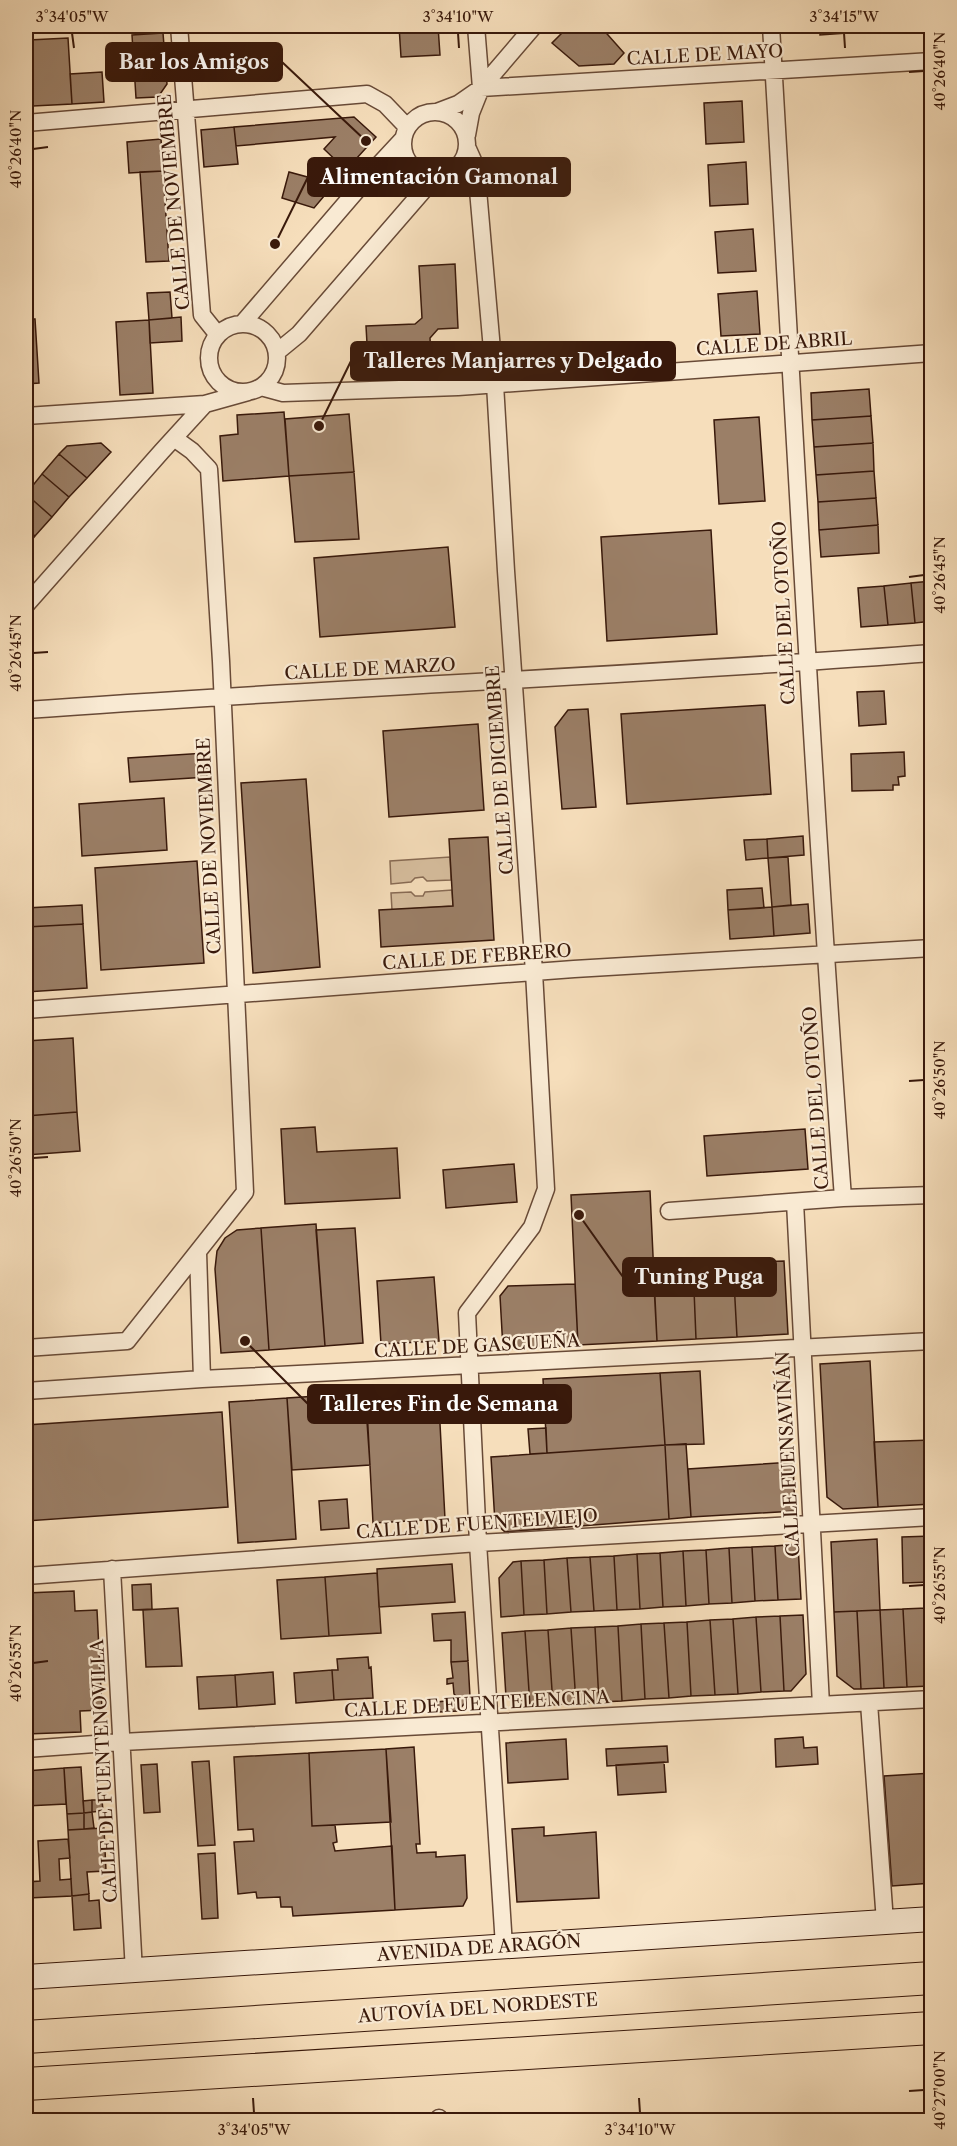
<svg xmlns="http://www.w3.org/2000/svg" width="957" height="2146" font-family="'Libre Caslon Text',serif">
  <rect width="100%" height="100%" fill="#f6debb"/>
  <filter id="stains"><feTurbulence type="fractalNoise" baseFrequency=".00333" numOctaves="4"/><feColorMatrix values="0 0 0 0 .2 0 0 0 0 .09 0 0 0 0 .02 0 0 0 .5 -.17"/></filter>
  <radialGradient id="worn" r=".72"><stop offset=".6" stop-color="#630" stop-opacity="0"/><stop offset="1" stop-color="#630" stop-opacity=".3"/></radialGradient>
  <path fill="#d6bd9d" stroke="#886b54" stroke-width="1.5" d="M450,857L451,880L427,881L423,877L415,878L411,882L391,884L390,861Z
    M452,890L453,906L392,910L391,893L411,892L415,896H423L425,892Z"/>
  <path fill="#9b7f67" stroke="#39190b" stroke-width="1.5" d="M399,26H438L440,55L401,57Z
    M569,26H600L624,53L614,64L579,66L552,43Z
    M820,26H875V31L820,35Z
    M163,33L167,84L158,97L136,98L132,35Z
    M68,38L72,104L33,106L29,40Z
    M102,72L104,102L72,104L70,74Z
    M742,101L744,142L706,144L704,103Z
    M354,117L376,137L346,170L324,149L335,137L236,146L234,127Z
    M234,127L238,164L204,167L201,130Z
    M161,139L163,171L129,173L127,142Z
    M321,162L346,170L314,208L282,198L289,172L315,179Z
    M746,162L748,204L710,206L708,165Z
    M163,171L169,261L146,262L140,172Z
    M753,229L756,271L718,273L715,232Z
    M455,264L458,328L438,329L430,338L431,359L368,361L366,326L415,324L422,318L419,266Z
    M757,291L760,334L721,336L718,294Z
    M170,292L172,318L149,320L147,293Z
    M181,317L182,341L150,343L149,320Z
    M26,319H35L39,383L26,384Z
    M149,320L153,393L120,395L116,322Z
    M869,389L871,416L812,420L811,393Z
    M284,412L289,476L223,481L220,436L238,434L237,415Z
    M349,414L354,472L289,476L285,419Z
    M871,416L873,443L814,447L812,420Z
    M759,417L765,501L719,504L714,420Z
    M101,443L111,452L87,478L59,454L67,446Z
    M873,443L874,471L816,475L814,447Z
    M59,454L87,478L69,497L42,474Z
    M874,471L876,498L818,502L816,475Z
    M354,472L359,539L295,542L289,476Z
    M42,474L69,497L52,517L26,494Z
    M26,494L52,517L35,536L26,528Z
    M876,498L878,525L819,530L818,502Z
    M878,525L879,553L821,557L819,530Z
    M26,528L35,536L26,547Z
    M711,530L717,634L607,641L601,537Z
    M448,547L455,627L320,637L314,558Z
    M932,581V621L915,623L911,583Z
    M911,583L915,623L888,625L884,586Z
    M884,586L888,625L861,627L858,588Z
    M884,691L886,724L859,726L857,692Z
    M765,705L771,794L627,804L621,714Z
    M588,709L596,807L562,809L555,727L568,710Z
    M478,724L484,810L389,817L383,731Z
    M904,752L905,776L898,777L899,785H893V790L852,791L851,754Z
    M206,753L207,777L130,782L128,758Z
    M306,779L320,967L253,973L241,783Z
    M164,798L167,850L82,856L79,804Z
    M803,836L804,855L768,858L767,839Z
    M488,837L494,940L381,947L379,910L453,906L449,839Z
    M767,839L768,858L746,860L744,840Z
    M788,857L791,905L772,907L768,858Z
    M197,861L204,963L101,970L95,868Z
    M762,888L764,908L728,910L727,890Z
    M808,904L810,933L774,936L772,907Z
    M82,905L83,924L26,927V908Z
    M772,907L774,936L730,939L728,910Z
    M83,924L87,988L26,992V927Z
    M73,1038L77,1112L26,1116V1041Z
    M77,1112L80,1151L26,1155V1116Z
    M315,1127L317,1152L397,1148L400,1198L285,1204L281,1129Z
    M805,1129L808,1169L707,1176L704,1136Z
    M514,1164L517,1202L446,1208L443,1170Z
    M650,1191L657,1341L578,1345L571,1195Z
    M316,1224L325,1346L269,1350L261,1228Z
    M261,1228L269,1350L221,1353L215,1269L217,1251L225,1238L237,1230Z
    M355,1228L363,1343L325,1346L316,1230Z
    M784,1261L788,1334L737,1337L733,1263Z
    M733,1263L737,1337L696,1339L693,1265Z
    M693,1265L696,1339L657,1341L653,1267Z
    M434,1277L439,1341L381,1344L377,1281Z
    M575,1284L578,1345L503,1349L500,1296L508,1286Z
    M870,1361L878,1507L843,1509L827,1497L820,1364Z
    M700,1371L704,1444L665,1445L660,1373Z
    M660,1373L665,1445L547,1453L543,1379Z
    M365,1393L370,1465L292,1470L287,1398Z
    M287,1398L296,1539L238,1543L229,1402Z
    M439,1405L445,1519L373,1523L367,1409Z
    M222,1412L228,1507L26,1521V1425Z
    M546,1428L547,1453L530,1454L528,1429Z
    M931,1440L932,1504L878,1507L874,1442Z
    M686,1444L691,1517L669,1519L665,1445Z
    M665,1445L669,1519L505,1532L495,1523L491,1457Z
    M793,1462L795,1511L691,1517L688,1469Z
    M347,1499L349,1528L321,1530L319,1501Z
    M932,1536V1582L903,1583L902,1537Z
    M877,1539L880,1610L834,1612L831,1542Z
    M798,1544L801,1599L778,1600L775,1546Z
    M775,1546L778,1600L755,1601L752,1547Z
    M752,1547L755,1601L732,1603L729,1548Z
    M729,1548L732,1603L709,1604L706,1550Z
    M706,1550L709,1604L686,1606L683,1551Z
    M683,1551L686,1606L663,1607L660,1553Z
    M660,1553L663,1607L640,1609L637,1554Z
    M637,1554L640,1609L617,1610L614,1556Z
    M614,1556L617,1610L594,1611L590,1557Z
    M590,1557L594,1611L571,1612L567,1558Z
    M567,1558L571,1612L547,1614L544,1560Z
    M544,1560L547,1614L524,1615L521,1561Z
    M521,1561L524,1615L501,1617L499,1578L513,1562Z
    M452,1564L455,1602L379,1607L377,1569Z
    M377,1573L381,1633L329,1636L325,1577Z
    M325,1577L329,1636L281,1639L277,1580Z
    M151,1584L152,1609L133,1610L132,1585Z
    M74,1591L75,1611L97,1610L102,1710L80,1711L81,1732L26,1734V1593Z
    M178,1608L182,1666L146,1667L143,1610Z
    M926,1608H932V1686H930Z
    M926,1608L930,1686L907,1687L903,1609Z
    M903,1609L907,1687L884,1688L880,1610Z
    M880,1610L884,1688L861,1689L857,1611Z
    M857,1611L861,1689H854L837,1676L834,1612Z
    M465,1612L468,1661L451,1662V1640L434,1641L432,1614Z
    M803,1615L806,1674L791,1691H784L780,1616Z
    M780,1616L784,1691L761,1692L756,1617Z
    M756,1617L761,1692L738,1694L733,1619Z
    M733,1619L738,1694L715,1695L710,1620Z
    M710,1620L715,1695L691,1696L687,1622Z
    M687,1622L691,1696L669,1698L664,1623Z
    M664,1623L669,1698L645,1699L641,1624Z
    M641,1624L645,1699L622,1701L618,1626Z
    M618,1626L622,1701L599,1702L595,1627Z
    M595,1627L599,1702L576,1703L571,1628Z
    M571,1628L576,1703L553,1705L548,1630Z
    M548,1630L553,1705L530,1706L525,1631Z
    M525,1631L530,1706L521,1707L511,1697H506L502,1633Z
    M368,1657L369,1668L371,1667L373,1698L334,1700L332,1670H338L337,1659Z
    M468,1661L470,1697L458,1711L439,1712L437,1702L454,1700L457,1697L454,1694L453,1683L447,1684V1679L453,1678L451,1662Z
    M332,1670L334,1700L296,1703L294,1673Z
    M273,1672L275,1704L237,1707L235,1675Z
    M235,1675L237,1707L199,1709L197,1677Z
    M803,1737L804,1748L817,1747L818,1764L776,1767L775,1739Z
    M566,1739L568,1779L508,1783L506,1743Z
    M667,1746L668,1762L607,1766L606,1749Z
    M414,1747L420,1844H416L417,1853L436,1852V1857L465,1855L467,1898L463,1906L395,1910L386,1749Z
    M386,1749L391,1822L312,1826L309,1753Z
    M309,1753L312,1826L335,1825L337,1842L333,1843L335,1851L392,1846L395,1910L293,1916L292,1907H281L280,1897L257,1898L256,1892L238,1894L234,1842L254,1841L253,1829L238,1830L234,1757Z
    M209,1761L215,1845L198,1846L192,1762Z
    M664,1762L666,1792L618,1795L616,1765Z
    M157,1764L160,1812L144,1813L141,1765Z
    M81,1767L84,1813L67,1814L64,1768Z
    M64,1768L66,1804L26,1806V1771Z
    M932,1773V1883L892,1886L884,1776Z
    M92,1800V1812L84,1813L83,1801Z
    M92,1800H102L103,1811L92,1812Z
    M92,1812L94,1828L84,1829V1813Z
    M84,1813V1829L68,1830L67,1814Z
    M544,1827V1836L596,1832L599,1898L517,1902L512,1829Z
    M104,1828L106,1871L87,1872L89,1894L72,1896L68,1830Z
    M68,1839L70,1858L59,1859L60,1880L71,1879L72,1896L28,1898L27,1882L40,1881L38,1841Z
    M215,1853L218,1918L202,1919L198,1854Z
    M26,1858L28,1907H26Z
    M89,1894V1901L99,1900L101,1928L74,1930L72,1896Z
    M26,1907H28L30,1933H26Z"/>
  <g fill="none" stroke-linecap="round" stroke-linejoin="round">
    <defs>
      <path id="street" d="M179,26L202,315L218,335
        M771,26C794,416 814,807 843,1198
        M481,88L932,61
        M403 144a32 32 0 1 1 64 0a32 32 0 1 1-64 0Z
        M437,112L458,104L481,88L534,26
        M26,123L367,94L385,104L407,127
        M467,135L471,113L481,88L476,26
        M468,149L476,167L495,384L506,571L534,972L546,1189L532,1227L467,1313L478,1543L504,1946
        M242,324L376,168L402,140
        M209 358a34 34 0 1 1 68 0a34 34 0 1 1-68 0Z
        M277,352L299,334L435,177
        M261,387L283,393L458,387L932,353
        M26,416L205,404
        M26,605L162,451L205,404L248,392
        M26,710C327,688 630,676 932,653
        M26,1010L574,969L932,948
        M795,1202L821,1705
        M669,1211L843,1198L932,1195
        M198,1252L202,1379
        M26,1348L127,1341L245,1192L221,661L209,469L192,451L174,438
        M26,1391L202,1379L932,1341
        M112,1569L134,1972
        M26,1576L478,1543L932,1517
        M869,1703L885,1922
        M26,1749L122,1742L932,1699
        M439,2120V2118"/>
      <path id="secondary" d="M26,1977L932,1919"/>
      <path id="highway" d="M26,2037L932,1978
        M26,2084L932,2028"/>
    </defs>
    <use href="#street" stroke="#684a37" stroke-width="19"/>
    <use href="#secondary" stroke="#39190b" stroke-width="26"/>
    <use href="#highway" stroke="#39190b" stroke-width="34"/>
    <use href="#street" stroke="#f9ead3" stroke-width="16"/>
    <use href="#secondary" stroke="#f9ead3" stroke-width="24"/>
    <use href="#highway" stroke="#f6debb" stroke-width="32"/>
  </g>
  <path fill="none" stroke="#39190b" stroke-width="2" d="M72,33L74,48M458,33L459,48M844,33L845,48M909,72L924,71M33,149L48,147M909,577L924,575M33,653L48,652M909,1081L924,1080M33,1158L48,1157M909,1586L924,1585M33,1663L48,1661M909,2091L924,2090M253,2098L254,2113M639,2098L640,2113"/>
  <g text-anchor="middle" stroke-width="4.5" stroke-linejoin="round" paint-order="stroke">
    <g font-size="18" fill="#39190b" stroke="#f9ead3">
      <text transform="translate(705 55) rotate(-3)" y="6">CALLE DE MAYO</text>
      <text transform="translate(174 202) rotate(-95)" y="6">CALLE DE NOVIEMBRE</text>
      <text transform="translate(774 344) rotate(-4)" y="6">CALLE DE ABRIL</text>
      <text transform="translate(784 613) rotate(-93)" y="6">CALLE DEL OTOÑO</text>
      <text transform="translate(370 669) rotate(-3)" y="6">CALLE DE MARZO</text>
      <text transform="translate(500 770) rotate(-94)" y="6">CALLE DE DICIEMBRE</text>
      <text transform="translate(209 846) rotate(-93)" y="6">CALLE DE NOVIEMBRE</text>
      <text transform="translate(477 957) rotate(-4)" y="6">CALLE DE FEBRERO</text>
      <text transform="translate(816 1098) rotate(-94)" y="6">CALLE DEL OTOÑO</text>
      <text transform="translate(477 1346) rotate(-3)" y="6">CALLE DE GASCUEÑA</text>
      <text transform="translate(788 1454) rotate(-93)" y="6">CALLE FUENSAVIÑÁN</text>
      <text transform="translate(477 1524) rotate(-4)" y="6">CALLE DE FUENTELVIEJO</text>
      <text transform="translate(477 1704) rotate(-3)" y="6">CALLE DE FUENTELENCINA</text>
      <text transform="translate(104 1771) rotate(-93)" y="6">CALLE DE FUENTENOVILLA</text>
      <text transform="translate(479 1948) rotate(-4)" y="6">AVENIDA DE ARAGÓN</text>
      <text transform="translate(478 2008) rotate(-4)" y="6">AUTOVÍA DEL NORDESTE</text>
    </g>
  </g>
  <path fill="none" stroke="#39190b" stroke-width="2" d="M366 141L282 62M275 244L308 177M319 426L351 361M579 1215L623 1277M245 1341L308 1404"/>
  <g fill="#39190b" stroke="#f9ead3" stroke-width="2">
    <circle cx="366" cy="141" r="6"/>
    <circle cx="275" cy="244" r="6"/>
    <circle cx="319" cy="426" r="6"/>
    <circle cx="579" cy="1215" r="6"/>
    <circle cx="245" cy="1341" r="6"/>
  </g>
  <g fill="#39190b" stroke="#39190b" stroke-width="2">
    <rect x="106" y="43" width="176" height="38" rx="6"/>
    <rect x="308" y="158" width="262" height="38" rx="6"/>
    <rect x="351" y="342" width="324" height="38" rx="6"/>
    <rect x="623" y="1258" width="153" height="38" rx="6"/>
    <rect x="308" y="1385" width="263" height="38" rx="6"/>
  </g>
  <g font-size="20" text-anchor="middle" font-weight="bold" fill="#fff">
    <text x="194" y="69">Bar los Amigos</text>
    <text x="439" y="184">Alimentación Gamonal</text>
    <text x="513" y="368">Talleres Manjarres y Delgado</text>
    <text x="699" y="1284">Tuning Puga</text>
    <text x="439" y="1411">Talleres Fin de Semana</text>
  </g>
  <rect width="957" height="2146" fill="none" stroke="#f6debb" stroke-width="66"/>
  <rect x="33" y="33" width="891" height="2080" fill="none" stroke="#39190b" stroke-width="2"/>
  <g font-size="15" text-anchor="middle" fill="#39190b">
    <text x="72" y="22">3°34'05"W</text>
    <text x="458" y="22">3°34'10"W</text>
    <text x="844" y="22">3°34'15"W</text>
    <text transform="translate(940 71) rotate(-90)" y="5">40°26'40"N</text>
    <text transform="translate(16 149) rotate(-90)" y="5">40°26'40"N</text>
    <text transform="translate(940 575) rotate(-90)" y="5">40°26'45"N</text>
    <text transform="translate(16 653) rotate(-90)" y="5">40°26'45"N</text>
    <text transform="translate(940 1080) rotate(-90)" y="5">40°26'50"N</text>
    <text transform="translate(16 1158) rotate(-90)" y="5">40°26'50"N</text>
    <text transform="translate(940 1585) rotate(-90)" y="5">40°26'55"N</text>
    <text transform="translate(16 1663) rotate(-90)" y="5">40°26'55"N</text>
    <text transform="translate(940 2090) rotate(-90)" y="5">40°27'00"N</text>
    <text x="254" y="2135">3°34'05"W</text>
    <text x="640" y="2135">3°34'10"W</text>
  </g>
  <rect width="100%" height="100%" filter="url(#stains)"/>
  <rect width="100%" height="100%" fill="url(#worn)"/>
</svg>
